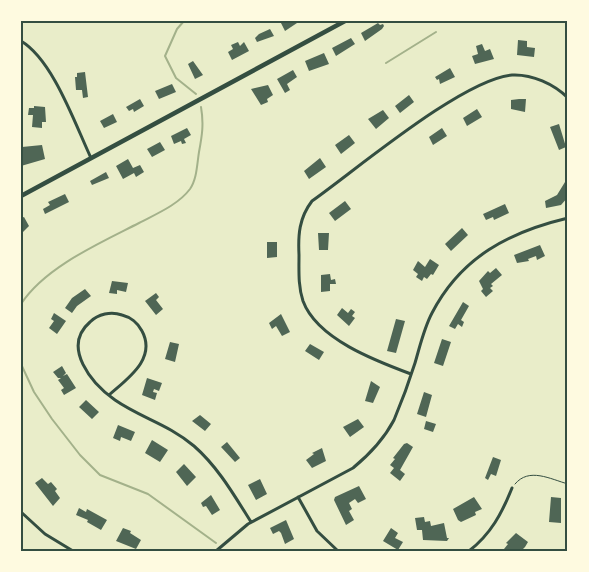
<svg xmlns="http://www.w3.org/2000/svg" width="589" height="572" font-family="'Crimson Pro',serif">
  <rect width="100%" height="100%" fill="#e9edc9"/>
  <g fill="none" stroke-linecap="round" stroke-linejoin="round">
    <path stroke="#a3b18a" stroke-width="2" d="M184,21L177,29L165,56L176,78L196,94
      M386,63L436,32
      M21,304C45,267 100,243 139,223C156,214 178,205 190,189C197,179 197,164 199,152C202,136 204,124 201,107
      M21,364L34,392L52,419L80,455L100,475L148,494L216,543
      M224,550L225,551"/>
  </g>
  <path fill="#4f6655" d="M280,21H300L285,31Z
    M378,23L380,25L383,24L384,26L382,29L365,41L361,33Z
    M270,29L274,36L257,42L255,38L259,34Z
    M351,38L355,44L336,56L332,48Z
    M518,40L527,41V47L535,48L534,57L517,55Z
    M238,42L240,46L244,42L249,51L232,60L228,52L233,49L231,45Z
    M482,44L485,51L490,49L494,59L475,64L472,56L478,54L476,46Z
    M324,53L329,64L309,71L305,61Z
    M193,61L203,75L195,79L188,64Z
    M450,68L455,77L440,84L439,79L437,80L435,77Z
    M293,70L297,77L287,84L290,90L285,93L277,79Z
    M85,72L88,97L83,98L82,90H76L75,77H77V73Z
    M172,84L176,92L159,99L155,91Z
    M268,85L273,95L267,99L268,102L261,105L251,89Z
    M409,95L414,102L400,113L395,106Z
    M140,99L144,106L134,112L133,109L129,111L126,107Z
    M519,99H526L525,112L511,109V100Z
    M34,106L45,107L46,122H42V128L32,127L33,115H28L29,108H34Z
    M477,109L482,117L467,126L463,118Z
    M383,110L389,118L376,129L368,119Z
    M113,114L117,122L104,128L100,121Z
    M559,124L566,147L559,150L550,127Z
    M187,128L191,135L184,139L186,143L182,144L181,141L174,144L171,136Z
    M442,128L447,136L433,145L429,137Z
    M349,135L355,143L341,154L335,145Z
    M160,142L165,150L152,157L147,149Z
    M42,145L45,159L21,166L22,147Z
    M320,158L326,167L309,179L304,171Z
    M128,159L133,168L140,165L144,172L136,177L134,173L123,179L116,166Z
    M106,172L109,178L92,185L90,181Z
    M565,182L568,183V197L561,205L546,208L545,201L557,195Z
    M65,194L69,202L45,214L43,209L50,205L48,202Z
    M345,201L351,209L335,221L329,213Z
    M505,204L509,213L494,220L493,217L486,220L483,214Z
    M24,217L29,226L21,234V218Z
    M462,228L468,235L451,251L445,244Z
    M318,233H329L328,250H319Z
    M267,242H277V257L267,258Z
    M540,245L545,256L537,260L536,256L528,259L529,261L517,263L514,255Z
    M430,259L439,265L433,275L431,274L427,279L424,277L422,281L416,277L418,274L413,270L418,261L425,267Z
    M496,268L502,275L491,284L493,286L490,288L493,291L486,297L481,291L483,289L479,281L488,271L490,273Z
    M330,274L331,280L335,279L336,284H330V291L321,292V275Z
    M112,281L128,283L126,292L117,290V294L109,293Z
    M85,289L91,296L77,306L72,313L65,308L72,298Z
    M156,293L159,297L156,300L163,309L156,315L145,301Z
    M463,302L469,306L461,320L464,322L462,327L458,324L455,329L449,326Z
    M342,308L348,313L351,309L355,312L352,316L355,318L349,326L337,315Z
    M54,313L66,321L57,334L49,328L54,321L51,319Z
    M281,314L290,332L282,336L276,326L272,329L269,323Z
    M396,319L405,321L396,353L387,351Z
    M442,339L451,342L443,366L434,363Z
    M170,342L179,344L175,362L165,359Z
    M310,344L324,352L319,360L305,351Z
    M62,366L66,373L63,376L67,374L76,388L64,395L61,390L64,388L58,380L61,378H58L53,372Z
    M147,378L162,383L159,391L154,389L153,392L157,393L155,400L142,395Z
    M371,381L380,387L373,403L365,401Z
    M424,392L432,395L426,417L417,414Z
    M86,400L99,412L92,419L79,407Z
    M200,415L211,424L205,431L192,421Z
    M358,419L364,427L350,437L343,427Z
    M426,421L436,424L433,432L424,429Z
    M118,425L135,432L131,441L121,437L120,441L113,438Z
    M152,440L168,450L160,462L145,453Z
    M227,442L240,458L235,462L221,447Z
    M407,443L413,447L400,470L405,474L400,481L390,473L394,468L390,465L395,459L393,458L404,444Z
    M322,448L326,461L312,468L306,460L314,454L312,453Z
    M493,457L501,460L496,476L491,474L488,480L485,478Z
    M184,464L196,477L187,486L176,472Z
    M42,478L48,484L51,482L57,489L55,491L60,498L53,506L35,483Z
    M260,479L267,494L256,500L248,485Z
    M359,486L366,499L358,503L355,499L349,503L352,509L349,511L354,520L346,525L334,500L335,497Z
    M211,495L220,510L212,515L206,506L203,507L201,503Z
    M474,497L482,509L475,512L476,515L461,522L458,520L453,509Z
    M551,497L561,498V523L549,522Z
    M79,508L86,512L87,509L107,520L101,530L87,522L88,520L76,515Z
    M424,517L425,522L430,521L431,526L444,523L447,538H449L447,541L423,540L422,530H417L415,518Z
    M286,520L294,539L285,544L281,533L279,531L273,534L270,528Z
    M123,528L131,531L130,533L141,540L136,549L116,541Z
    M391,528L398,533L395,538L403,542L398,550L383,541Z
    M516,533L528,542L525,547L521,551H506L504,549L508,544L506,543Z"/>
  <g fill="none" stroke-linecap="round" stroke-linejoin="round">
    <path stroke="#344e41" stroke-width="1" d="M515,484C529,467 550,479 568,484"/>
    <path stroke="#344e41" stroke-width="3" d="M21,41C53,60 75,124 91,158
      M411,374C376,361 317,339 303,301C298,286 299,271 299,255C298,235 299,218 312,201C356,170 463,79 512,75C532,74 554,84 568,98
      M109,395C127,379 157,359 142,331C138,323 130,317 122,315C111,311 98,314 90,322C61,347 92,384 115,400C141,418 168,424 194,446C218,467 234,495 251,522
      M298,497L317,531L338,551
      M21,512L45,534L73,551
      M216,551L248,524L353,468C370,454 384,439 394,420C402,401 409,382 415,363C420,346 424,328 432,313C461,257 509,232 568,218
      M469,551C491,534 502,513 512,488"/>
    <path stroke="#344e41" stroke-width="4.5" d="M21,196L345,21"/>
  </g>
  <rect width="589" height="572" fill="none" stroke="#fefae0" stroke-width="45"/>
  <rect x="22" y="22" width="544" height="528" fill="none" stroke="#344e41" stroke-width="2"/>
</svg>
